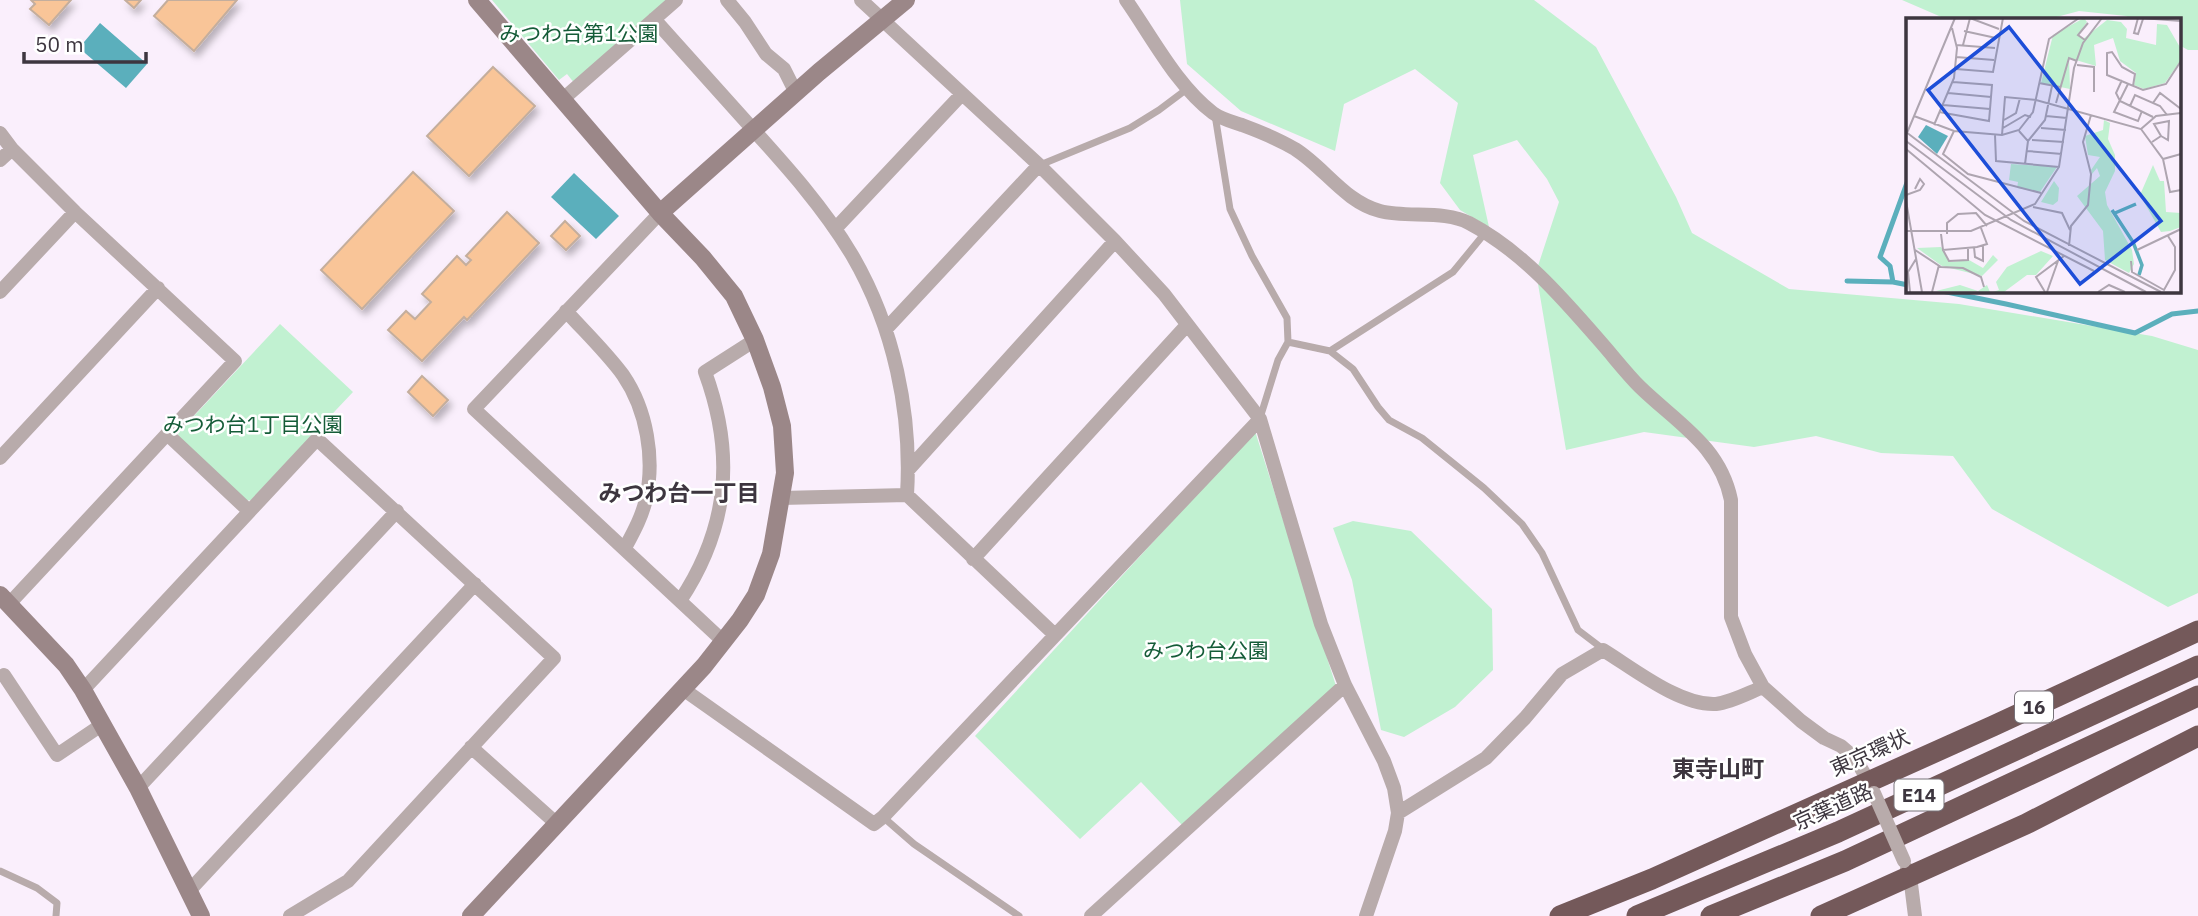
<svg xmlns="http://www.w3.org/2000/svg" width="2198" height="916" font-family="'IBM Plex Sans','Noto Sans JP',sans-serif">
  <defs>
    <filter id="shadow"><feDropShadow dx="3.5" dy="5.5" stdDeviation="3.5" flood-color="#0004"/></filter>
  </defs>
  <rect width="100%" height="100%" fill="#faeffc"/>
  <path fill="#c1f1d1" d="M492,0H672L575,84L567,74L559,80Z
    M1180,0H1534L1596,47L1676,197L1692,233L1789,289L1959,304L2152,336L2198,350V593L2168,607L1992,509L1953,456L1881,453L1816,436L1754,447L1644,432L1566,450L1536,272L1559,202L1547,179L1517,140L1473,155L1489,227L1460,210L1440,183L1458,103L1415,69L1344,104L1335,151L1241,111L1187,64Z
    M1902,0H2198V50H2188L2179,45V19H2131L2126,16L2079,11L2049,19H1946Z
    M280,324L353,392L251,500L244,501L179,441L178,433Z
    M1255,431L1336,686L1182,825L1141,782L1080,839L975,736Z
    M1353,521L1411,531L1492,609L1493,670L1455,707L1404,737L1381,730L1352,580L1333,528Z"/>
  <path fill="#5bafbc" d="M100,23L147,64L126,88L79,48Z
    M574,173L619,216L596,239L551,197Z"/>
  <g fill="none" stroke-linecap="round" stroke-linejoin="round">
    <path stroke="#5bafbc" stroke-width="5" d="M1847,281L1893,282L1908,285
      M1893,282L1890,266L1880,257L1908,180
      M1937,290L2006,304L2135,333L2172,314L2198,311"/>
  </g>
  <path fill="#f9c598" stroke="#c4ae9d" stroke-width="2" filter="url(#shadow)" d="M31,0H71L49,25L30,9L35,4Z
    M125,0H141L134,8Z
    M168,0H237L194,51L154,16Z
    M493,67L535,106L469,176L427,136Z
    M413,172L454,211L362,309L321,270Z
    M507,212L539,243L467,320L464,317L422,361L388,330L406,311L415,319L431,302L422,294L457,256L466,265L471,260L466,256Z
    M565,221L580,236L566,250L551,236Z
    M422,376L448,400L433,416L408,392Z"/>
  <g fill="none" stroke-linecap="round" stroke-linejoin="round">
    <path stroke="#b8abab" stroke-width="7" d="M1215,115L1230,209L1252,256L1287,318L1288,342L1278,360L1260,418
      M1040,165L1130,128L1159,110L1187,89
      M1288,342L1330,351L1353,369L1378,407L1389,420L1422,438L1484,488L1522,524L1542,553L1578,630L1603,649
      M1330,351L1453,272L1485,233
      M883,817L914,844L1019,916
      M0,871L37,888L57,903L56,916"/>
    <path stroke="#b8abab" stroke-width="14" d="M727,0L745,22L766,54L784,69L796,93
      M861,0L1039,165L1115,241L1164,294L1260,419L1321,624L1345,685L1384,761L1394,788L1398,813L1395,831L1366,916
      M1126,0C1152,37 1177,86 1213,113C1221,119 1233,122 1242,125C1261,132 1278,139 1295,149C1325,168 1345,202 1380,211C1407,218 1445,210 1469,223C1524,252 1565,301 1605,347C1617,361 1628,375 1640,387C1677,423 1720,446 1731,500V617L1745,654L1763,687L1801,721L1824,738L1841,746L1855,758L1872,787
      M654,19C686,55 718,90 750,126C787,167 824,208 852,255C894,327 912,413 907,495
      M563,99L676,0
      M0,133L12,149L75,212L235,361L9,604
      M0,160L12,149
      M660,213L474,409L724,642
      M835,229L962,94
      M0,292L75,212
      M566,311C585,332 606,352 623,375C647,410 655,459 646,499C642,517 633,533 625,548
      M886,329L1039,165
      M167,434L249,511
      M0,458L158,288
      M908,470L1115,241
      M781,498L907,495L1055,635
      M973,559L1187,325
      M680,601C729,527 735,454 705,372L755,340
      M4,675L57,755L103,724
      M683,689L874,824L883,817L1260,419
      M83,690L317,439L554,658L348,881L290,916
      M471,747L557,824
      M138,788L397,511
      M1398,813L1486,758L1525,718L1562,674L1603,650C1634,669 1680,706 1716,704C1732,702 1748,693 1763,687
      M1907,869L1910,876L1915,916
      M189,891L475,584
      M1091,916L1345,685"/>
    <path stroke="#9b8788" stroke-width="18" d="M660,213L819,72L906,0
      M0,595L66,665L83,690L138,788L201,916
      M471,916L704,666L740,620L756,595L771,554L785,473L782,426L772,387L755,340L734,296L703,258L660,213L477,0"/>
    <path stroke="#74595a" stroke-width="21" d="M1560,916L1652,879L1993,726L2198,631
      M1637,916L1838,832L2198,666
      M1711,916L1845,861L2198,696
      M1821,916L2026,824L2198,736"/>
    <path stroke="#b8abab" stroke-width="14" d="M1874,793L1904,861"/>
  </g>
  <g text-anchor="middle" stroke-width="5" stroke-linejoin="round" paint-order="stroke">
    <g fill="#fff" stroke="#777279" stroke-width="2">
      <rect x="2015" y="691.5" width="38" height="31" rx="5"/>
      <rect x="1894.5" y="779.5" width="49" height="31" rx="5"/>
    </g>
    <g font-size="19" font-weight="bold" fill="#3d363f">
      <text x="2034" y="714">16</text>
      <text x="1919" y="802">E14</text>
    </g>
    <g font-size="21" fill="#155c38" stroke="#fff">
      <text x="579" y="41">みつわ台第1公園</text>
      <text x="253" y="432">みつわ台1丁目公園</text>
      <text x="1206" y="658">みつわ台公園</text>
    </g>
    <g font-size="21" fill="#3d363f" stroke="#fff">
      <text transform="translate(1870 753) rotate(-24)" y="7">東京環状</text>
      <text transform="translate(1833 807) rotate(-24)" y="7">京葉道路</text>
    </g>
    <g font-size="23" font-weight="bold" fill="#3d363f" stroke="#fff">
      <text x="679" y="501">みつわ台一丁目</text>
      <text x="1718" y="777">東寺山町</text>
    </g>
  </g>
  <g transform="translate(1906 18)">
    <rect width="275" height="275" fill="#faeffc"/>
    <path d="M178,0L181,4L172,17L177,21L201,2L215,4L221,11L220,20L250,27L251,6L261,7L275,31V42L259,65L238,71L228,67L230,55L214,43L207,20L188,27L190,48L163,40L164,71L135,65L147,17ZM198,102L204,105L202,121L209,137V153L199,174L201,187L226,232L228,246L223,255L199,242L197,213L171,178L194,158L191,150L186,156L185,152L194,139L182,137L179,118L197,112ZM105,146L151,149L134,174L111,170L112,164L103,162ZM247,147L254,163H258L260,194L275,195V209L264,213L255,214L234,177ZM148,163L153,170L152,183L147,187L135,184ZM35,229L44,244L63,242L77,250L87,237L92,242L76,258L36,248L11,230ZM135,233L147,238L130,257H121L98,274H87L93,272L90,264L101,249ZM54,267L72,273L81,267L84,274L30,273Z" fill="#c1f1d1"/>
    <path d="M20,107L42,118L31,136L12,119Z" fill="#5bafbc"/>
    <path fill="none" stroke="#5bafbc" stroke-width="3.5" d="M206,192L227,224L236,247L233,257M209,195L230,186"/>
    <path fill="none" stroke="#aea5b0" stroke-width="2" d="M232,0L228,15L232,16L237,1M235,0L275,3M58,13L90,20M179,22L172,17L182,5M50,27L89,30M57,27L64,0L93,11M50,39L88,42M171,47L188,49V74M50,51L87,54L97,0M216,62L210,75L214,83L247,99M133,65L154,69M222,66L208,94L232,103L236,93M227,68L229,56L216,49L206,34L201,35V57L237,72L260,66L275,43M42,75L85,79M150,85L163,40L171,43M247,85L254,75L275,91M37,87L84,91M224,88L229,77L254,88L261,97M33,94L83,103L86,67L47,64M8,98L48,113L96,117L113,112L127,94L143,21L173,0M140,98L161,100M98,102L110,95L114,80M28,107L48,60L51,30L46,10M97,110L119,97L125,99M135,110L160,112M235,111L250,98L275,95M48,113L37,136L62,156L135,175M113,113L122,123L119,146M0,114L118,203L255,274M1,115L49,0M89,117L90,143L153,149M96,117L99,79L130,82L235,111L257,141L275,136M126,122L158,124M0,123L105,202L240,274M122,123L139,102L146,68M246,124L255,118L248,106L263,103L262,122L255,118M0,131L79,197L188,253M121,133L156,136M257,141L264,174L275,172M0,177L14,172L18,166L14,161L9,171M0,183L16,274M127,189L156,195L164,212M0,213H65L129,186L153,149L168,50L177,25L196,0M35,216L37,232L71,229L81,226L75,210M41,216V205L52,196L70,195L81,208M163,228L165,208L182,187L185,156L177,124L185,97M68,229L69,239L77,243V227M9,232L35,249L57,250L75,259L78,269M37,232L43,243L62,242V230M231,232L275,211M225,243L226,254L258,272L269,252V229L262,218M4,274L2,254L10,241M26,274L33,247M139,274L130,259L158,238M141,274L152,243M192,274L203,267L219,274"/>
    <path fill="#1d4ed8" fill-opacity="0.15" stroke="#1d4ed8" stroke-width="3.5" d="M103,9L255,203L174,266L22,72Z"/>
    <rect width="275" height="275" fill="none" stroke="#3d363f" stroke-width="3.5"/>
  </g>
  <path d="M24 52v10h122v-10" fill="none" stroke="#3d363f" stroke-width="3.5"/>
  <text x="35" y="52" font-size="21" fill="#3d363f" stroke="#ffffff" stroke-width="5" paint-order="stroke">50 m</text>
</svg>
